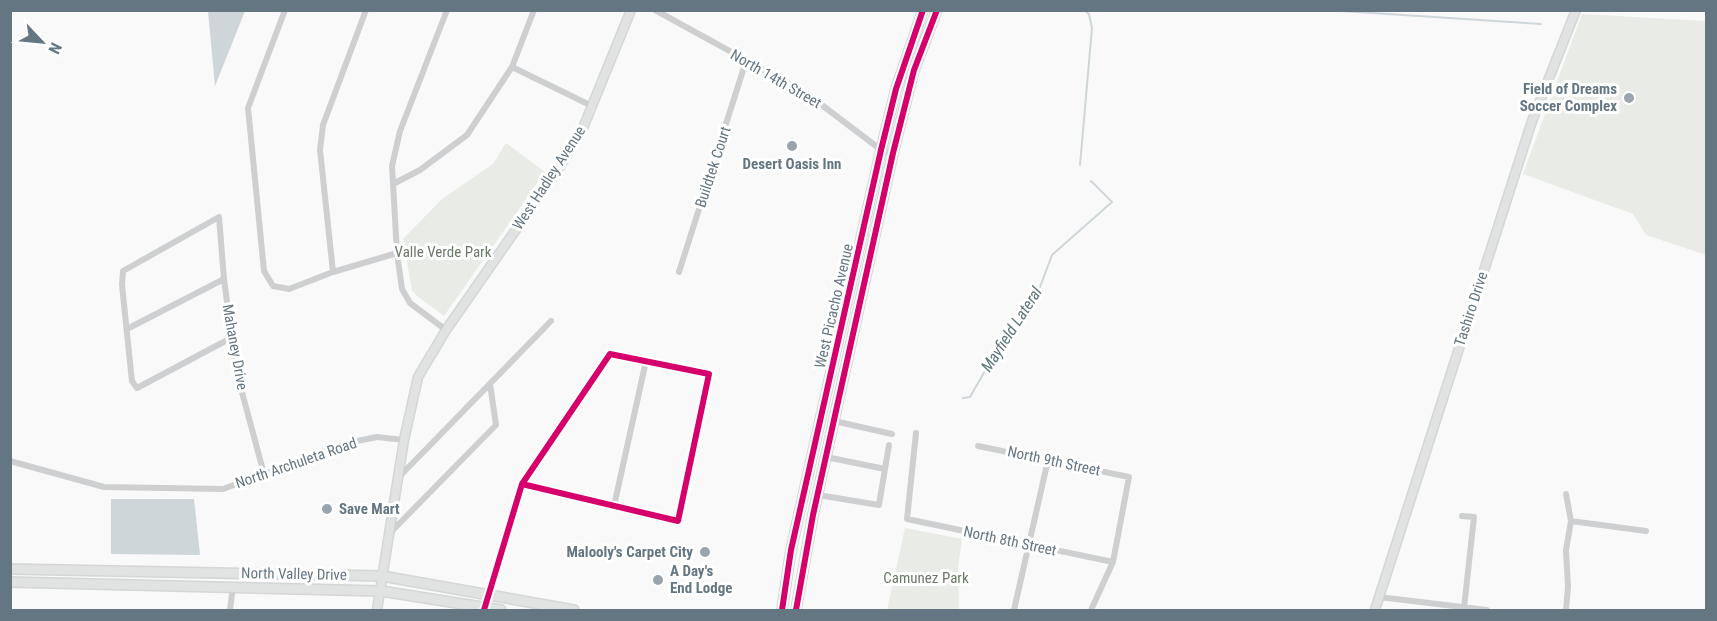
<svg xmlns="http://www.w3.org/2000/svg" width="1717" height="621" font-family="'Roboto Condensed',sans-serif">
  <rect width="100%" height="100%" fill="#f9f9f9"/>
  <path fill="#e8ebe6" d="M1582,14L1706,21V255L1646,235L1633,214L1523,174Z
    M506,143L545,172L444,316L417,296L412,290L403,239L442,199L493,164Z
    M905,528L962,539L958,567L959,610H887Z"/>
  <path fill="#ced6d9" d="M208,11H245L215,86Z
    M111,499H194L200,555L111,554Z"/>
  <g fill="none" stroke-linecap="round" stroke-linejoin="round">
    <path stroke="#ced6d9" stroke-width="2" d="M1326,10L1541,24
      M1080,165L1092,28L1089,14L1084,10
      M963,398L970,397L985,371L994,350L1037,295L1052,255L1112,202L1091,181"/>
    <defs>
      <path id="secondary" d="M377,610L404,440L418,377L446,330L561,165L583,128L631,10
        M1375,610L1532,121L1576,10"/>
      <path id="primary" d="M10,569L382,576L574,610
        M10,582L381,591L501,610
        M782,610L791,550L881,150L896,89L923,10
        M796,610L813,515L893,153L914,70L937,10"/>
    </defs>
    <use href="#secondary" stroke="#d5d6d7" stroke-width="11"/>
    <use href="#primary" stroke="#d5d6d7" stroke-width="12"/>
    <path stroke="#cecfd0" stroke-width="6" d="M285,10L248,108L264,271L273,286L289,289L333,272L397,253L392,166L400,131L447,10
      M655,10L806,93L868,140L881,150L893,153
      M512,67L592,106
      M393,184L420,170L467,135L512,67L534,10
      M397,253L402,289L410,303L446,330
      M333,272L320,150L323,125L366,10
      M679,272L746,61
      M127,329L224,279
      M231,338L137,388L132,381L131,372L122,285L123,271L219,217L224,279L236,370L264,474
      M834,421L892,434
      M916,433L907,519L1113,562
      M978,446L1129,477L1113,562L1091,610
      M826,457L885,469
      M10,461L104,487L223,489L347,443L377,437L404,440
      M399,477L551,321
      M1566,494L1571,521L1566,550L1568,587L1566,610
      M818,495L879,505L889,445
      M614,506L646,361
      M1462,516L1474,517L1464,608
      M1571,521L1646,531
      M389,534L496,425L490,384
      M1379,597L1487,610
      M230,610L233,586
      M484,610L522,484L610,354L709,374L678,521L522,484
      M1014,610L1048,460"/>
    <use href="#secondary" stroke="#e1e2e2" stroke-width="8"/>
    <use href="#primary" stroke="#e1e2e2" stroke-width="9"/>
    <defs>
      <path id="cycleway" d="M484,610L522,484L610,354L709,374L678,521L522,484
        M782,610L791,550L881,150L896,89L923,10
        M796,610L813,515L893,153L914,70L937,10"/>
    </defs>
    <use href="#cycleway" stroke="#fff" stroke-width="10"/>
    <use href="#cycleway" stroke="#d6006c" stroke-width="6"/>
  </g>
  <g fill="#99a4ac" stroke="#fff" stroke-width="2">
    <circle cx="1629" cy="98" r="6"/>
    <circle cx="792" cy="146" r="6"/>
    <circle cx="327" cy="509" r="6"/>
    <circle cx="705" cy="552" r="6"/>
    <circle cx="658" cy="580" r="6"/>
  </g>
  <g text-anchor="middle" stroke-width="6" stroke-linejoin="round" paint-order="stroke">
    <g font-size="15" fill="#657683" stroke="#fff">
      <text transform="translate(776 79) rotate(30)" y="5">North 14th Street</text>
      <text transform="translate(713 167) rotate(-72)" y="5">Buildtek Court</text>
      <text transform="translate(549 178) rotate(-57)" y="5">West Hadley Avenue</text>
      <text transform="translate(834 306) rotate(-77)" y="5">West Picacho Avenue</text>
      <text transform="translate(1471 309) rotate(-72)" y="5">Tashiro Drive</text>
      <text transform="translate(235 347) rotate(80)" y="5">Mahaney Drive</text>
      <text transform="translate(1054 461) rotate(12)" y="5">North 9th Street</text>
      <text transform="translate(296 463) rotate(-19)" y="5">North Archuleta Road</text>
      <text transform="translate(1010 541) rotate(12)" y="5">North 8th Street</text>
      <text transform="translate(294 574) rotate(1)" y="5">North Valley Drive</text>
    </g>
    <g font-size="15" font-weight="bold" fill="#657683" stroke="#fff" text-anchor="end">
      <text x="1617" y="94">Field of Dreams<tspan x="1617" dy="17">Soccer Complex</tspan></text>
      <text x="792" y="169" text-anchor="middle">Desert Oasis Inn</text>
      <text x="339" y="514" text-anchor="start">Save Mart</text>
      <text x="693" y="557">Malooly's Carpet City</text>
      <text x="670" y="576" text-anchor="start">A Day's<tspan x="670" dy="17">End Lodge</tspan></text>
    </g>
    <g font-size="15" fill="#687a64" stroke="#fff">
      <text x="443" y="257">Valle Verde Park</text>
      <text x="926" y="583">Camunez Park</text>
    </g>
    <g font-size="16" font-style="italic" fill="#60757c" stroke="#fff">
      <text transform="translate(1011 329) rotate(-57)" y="6">Mayfield Lateral</text>
    </g>
  </g>
  <rect width="1717" height="621" fill="none" stroke="#657683" stroke-width="24"/>
  <g transform="translate(42 42) rotate(116)" stroke="#ffffff" stroke-width="4.5" paint-order="stroke">
  <path d="M0-4.5L10 22L0 15L-10 22Z" fill="#657683"/>
  <text y="-9" font-size="16" font-weight="bold" text-anchor="middle" fill="#657683">N</text>
  </g>
</svg>
